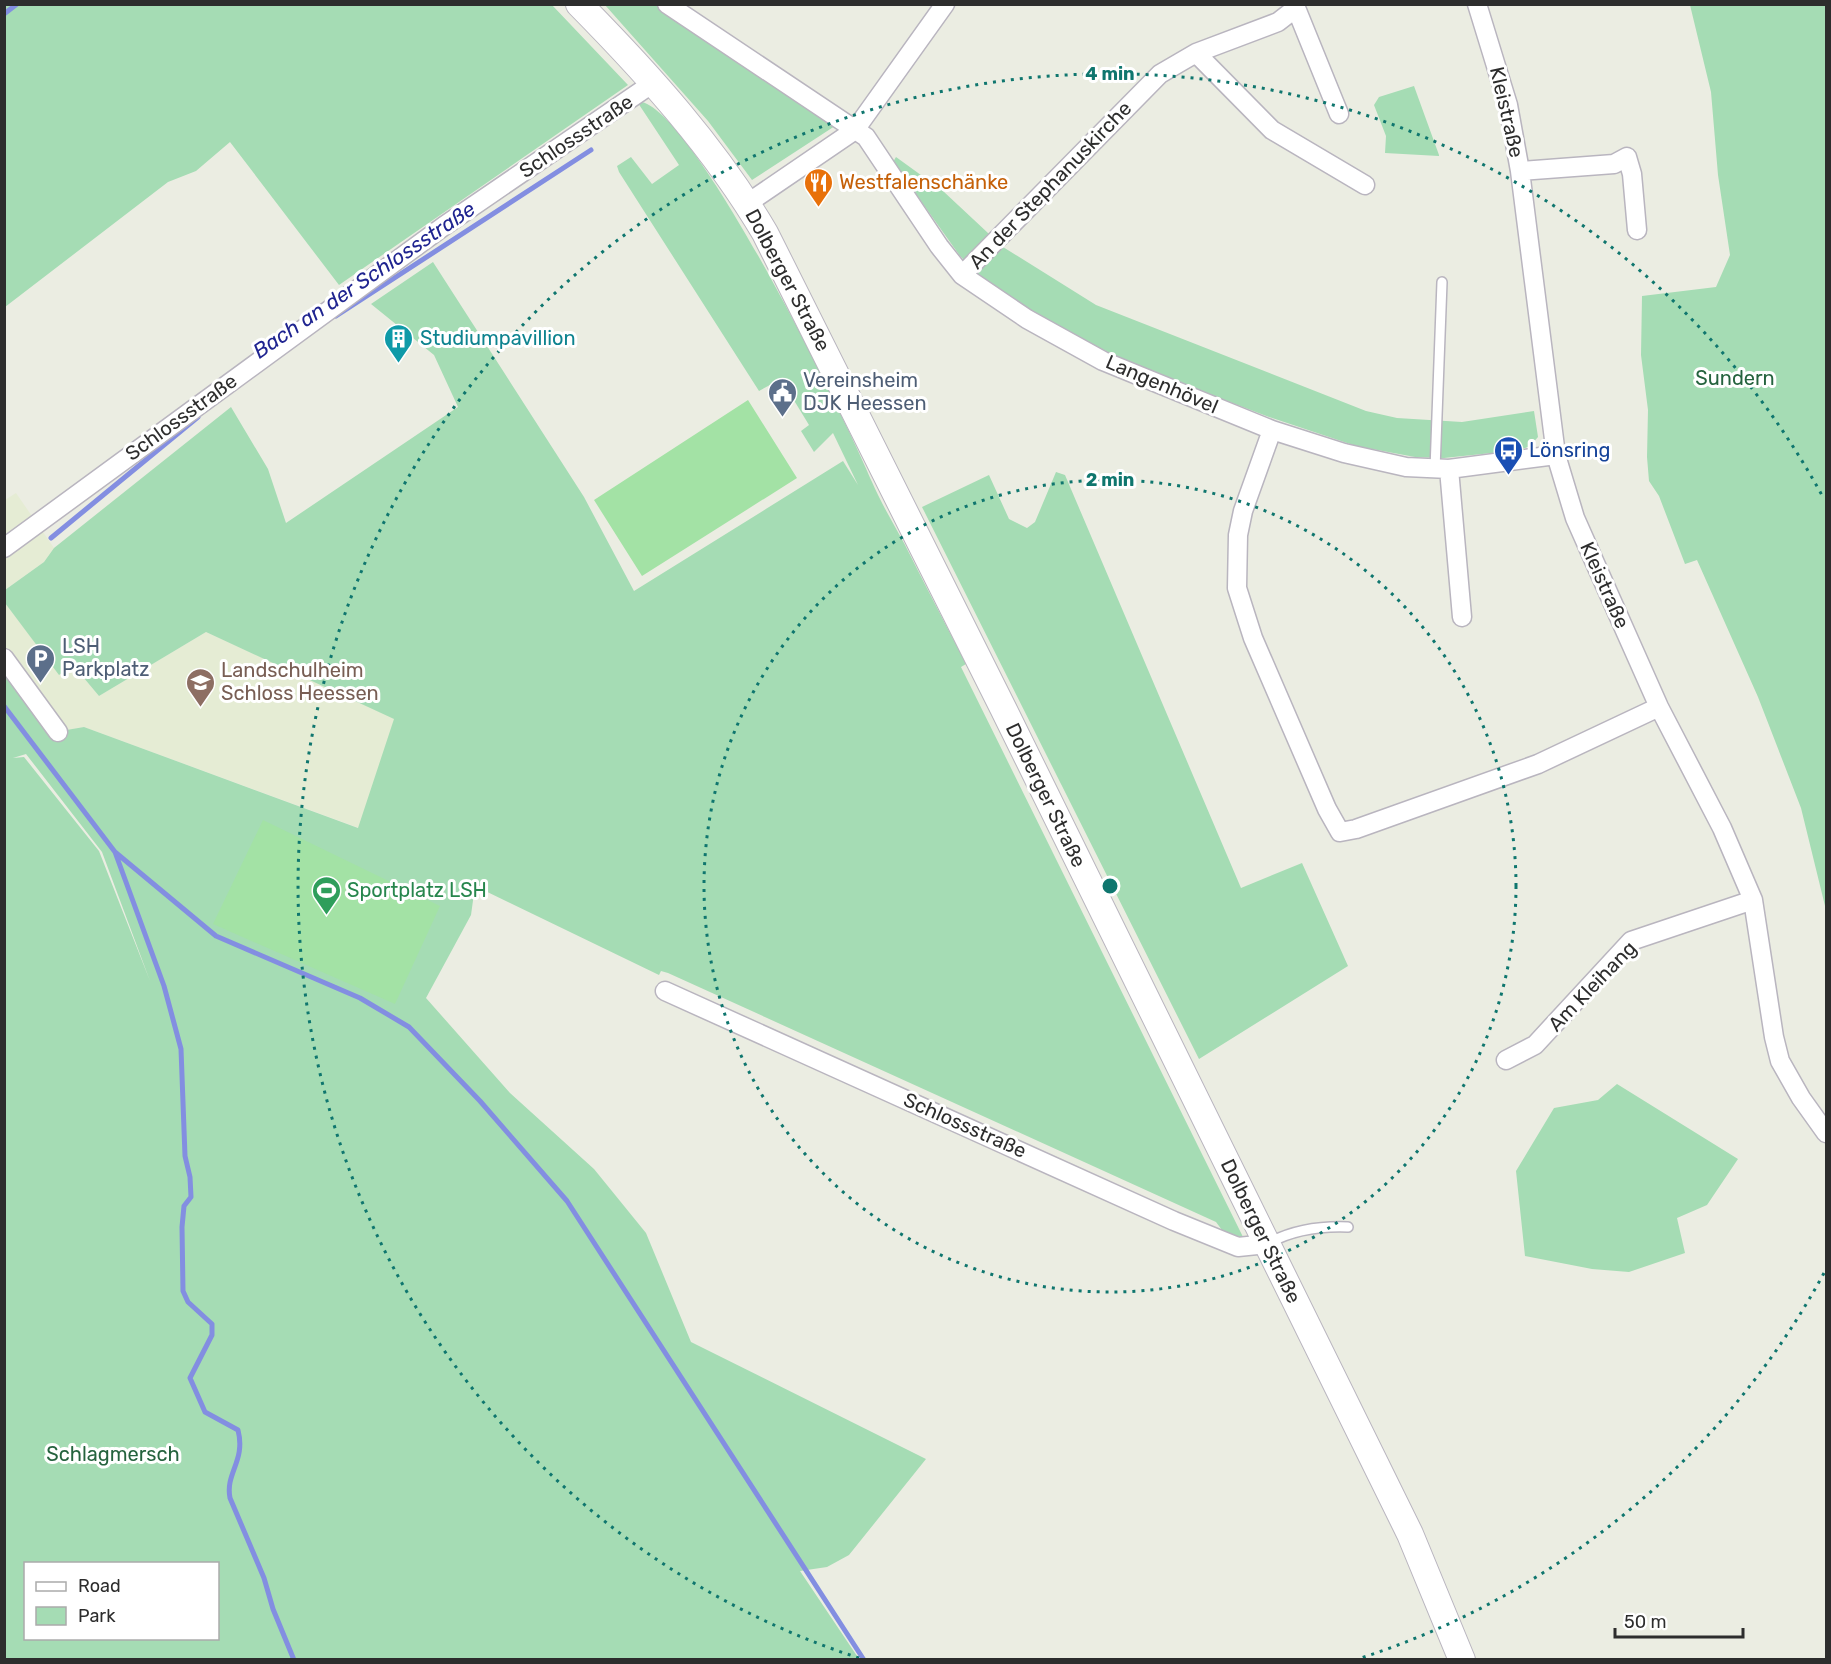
<svg xmlns="http://www.w3.org/2000/svg" width="1831" height="1664" font-family="Rubik,sans-serif">
  <rect width="100%" height="100%" fill="#ebede2"/>
  <path fill="#e5ecd4" d="M16,493L54,548L44,562L5,590V500Z
    M5,603L59,674L73,665L99,696L206,632L395,719L359,828L84,727L49,733L5,673Z"/>
  <path fill="#a5dcb4" fill-rule="evenodd" d="M4,5H552L628,85L339,285L230,142L196,171L168,182L5,307Z
    M605,5H655L838,124L752,180L708,121Z
    M1690,5H1826V910L1801,808L1758,697L1697,560L1685,564L1659,496L1649,481L1647,457L1648,410L1641,355L1642,296L1716,287L1730,255L1718,175L1711,92Z
    M1414,86L1439,155V156L1385,153L1386,136L1374,105L1379,97Z
    M642,102C698,116 847,421 872,482C881,503 893,523 904,543C924,583 945,623 966,664L961,667L1245,1241L1225,1234L1216,1222L668,973L661,971L659,975L475,886L471,915L426,998L510,1093L594,1169L646,1233L691,1342L926,1459L849,1555L827,1567L800,1571L859,1659H5V673L49,733L84,727L358,828L394,719L206,632L99,696L73,665L59,675L5,603V590L44,562L54,548L231,407L268,469L286,523L458,407L434,355L371,304L433,262L584,497L634,591L843,461L858,485L833,433L814,452L801,431L809,425L781,379L759,391L619,172L617,166L631,157L652,184L679,165L638,103ZM26,754L102,852L150,981L99,851L24,757L13,758ZM26,1564H218V1638H26Z
    M896,157L943,191L1003,247L1096,305L1366,411L1397,418L1462,422L1534,411L1538,437L1530,446L1520,450L1444,458L1415,457L1356,446L1269,417L1135,366L1040,317L981,277L960,256L893,162Z
    M1056,472L1065,475L1241,888L1302,863L1348,966L1199,1059L922,507L989,475L1009,519L1027,528L1035,522Z
    M1617,1084L1738,1159L1707,1205L1677,1218L1685,1253L1629,1272L1592,1269L1525,1256L1516,1171L1554,1108L1598,1100Z"/>
  <path fill="#a3e2a5" d="M748,400L797,478L642,576L594,500Z
    M263,820L440,906L395,1004L213,924Z"/>
  <g fill="none" stroke-linecap="round" stroke-linejoin="round">
    <path stroke="#838ee1" stroke-width="5" d="M4,14L17,4
      M336,316L591,150
      M51,538L198,417
      M4,706L115,852L164,986L181,1049L185,1156L190,1177L191,1197L184,1206L182,1227L183,1291L188,1302L212,1324V1335L190,1378L205,1412L238,1430C246,1461 225,1473 230,1498L264,1578L273,1609L294,1660
      M115,852L216,936L360,998L409,1027L480,1101L567,1201L864,1660"/>
    <defs>
      <path id="lane" d="M1435,469L1442,282
        M1269,1243C1293,1230 1320,1226 1348,1227"/>
      <path id="street" d="M667,4L866,137L939,246L962,275L1027,319L1103,361L1272,430L1344,453L1406,467L1449,469L1556,455
        M1477,4L1508,105L1520,171L1556,455L1575,518L1659,707L1722,828L1753,900L1774,1037L1780,1061L1801,1098L1826,1133
        M1196,53L1278,22L1296,8L1339,114
        M1520,171L1614,164L1627,157L1632,174L1637,230
        M748,203L855,130L945,4
        M962,275L1160,74L1196,53L1272,130L1365,185
        M1272,430L1243,511L1238,535L1237,588L1253,638L1327,809L1340,832L1356,829L1538,764L1659,707
        M1449,469L1462,617
        M4,548L444,226L653,83
        M4,658L58,732
        M665,991L1174,1221L1238,1247L1267,1244
        M1506,1060L1535,1045L1631,941L1753,900"/>
      <path id="secondary" d="M579,4C648,74 715,148 765,233L1003,708L1410,1534L1462,1660"/>
    </defs>
    <use href="#lane" stroke="#b9b5bf" stroke-width="12"/>
    <use href="#street" stroke="#b9b5bf" stroke-width="21"/>
    <use href="#secondary" stroke="#b9b5bf" stroke-width="28"/>
    <use href="#lane" stroke="#fff" stroke-width="9"/>
    <use href="#street" stroke="#fff" stroke-width="18"/>
    <use href="#secondary" stroke="#fff" stroke-width="26"/>
  </g>
  <g fill="none" stroke="#0f766e" stroke-width="3" stroke-dasharray="3 6">
    <circle cx="1110" cy="886" r="406"/>
    <path d="M1824 1273A812 812 0 0 1 1361 1658M859 1658A812 812 0 1 1 1824 499"/>
  </g>
  <defs>
    <symbol id="restaurant-pin" viewBox="-11 -11 22 30"><path d="M0 17L-7.5 6A9.5 9.5 0 1 1 7.5 6Z" fill="#e8710a" stroke="#fff"/><path d="M-5-6h1v4h1v-4h1v4h1v-4h1v5L-1.5 .5V6h-2V.5L-5-1ZM5-6V6H3V1.5H1.5Q1.5-4 5-6Z" fill="#fff"/></symbol>
    <symbol id="building-pin" viewBox="-11 -11 22 30"><path d="M0 17L-7.5 6A9.5 9.5 0 1 1 7.5 6Z" fill="#0f9aa8" stroke="#fff"/><path d="M-4-6H4V6H1V3H-1V6H-4ZM-2.5-4.3h1.7v1.8h-1.7ZM.8-4.3h1.7v1.8H.8ZM-2.5-1h1.7V.8h-1.7ZM.8-1h1.7V.8H.8Z" fill="#fff"/></symbol>
    <symbol id="civic-pin" viewBox="-11 -11 22 30"><path d="M0 17L-7.5 6A9.5 9.5 0 1 1 7.5 6Z" fill="#5c6f8a" stroke="#fff"/><path d="M-.6-6.5H3V-4.5H.6V-3L4-1V1h2V6H-6V1h2V-1L-.6-3ZM-1.2 2.5V6h2.4V2.5Z" fill="#fff"/></symbol>
    <symbol id="bus-pin" viewBox="-11 -11 22 30"><path d="M0 17L-7.5 6A9.5 9.5 0 1 1 7.5 6Z" fill="#1a4fb4" stroke="#fff"/><path d="M-5-6H5V4H4V6H2V4H-2V6H-4V4H-5ZM-3.5-4V0h7V-4ZM-3.5 1.2v1.5H-2V1.2ZM2 1.2v1.5H3.5V1.2Z" fill="#fff"/></symbol>
    <symbol id="parking-pin" viewBox="-11 -11 22 30"><path d="M0 17L-7.5 6A9.5 9.5 0 1 1 7.5 6Z" fill="#5c6f8a" stroke="#fff"/><path d="M-3.5-5.5H1a3.5 3.5 0 0 1 0 7H-1V5.5H-3.5ZM-1-3.4V-.6H.8a1.4 1.4 0 0 0 0-2.8Z" fill="#fff"/></symbol>
    <symbol id="school-pin" viewBox="-11 -11 22 30"><path d="M0 17L-7.5 6A9.5 9.5 0 1 1 7.5 6Z" fill="#8d6e63" stroke="#fff"/><path d="M0-5L7-2L0 1L-7-2ZM-4 1L0 2.5L4 1V4Q0 6-4 4Z" fill="#fff"/></symbol>
    <symbol id="stadium-pin" viewBox="-11 -11 22 30"><path d="M0 17L-7.5 6A9.5 9.5 0 1 1 7.5 6Z" fill="#2e9e5b" stroke="#fff"/><path d="M0-5a6.5 5 0 1 0 0 10a6.5 5 0 1 0 0-10ZM-3.5-1.8h7v3.6h-7Z" fill="#fff"/></symbol>
  </defs>
  <g fill-rule="evenodd">
    <use href="#restaurant-pin" x="802" y="166" width="33" height="45"/>
    <use href="#building-pin" x="382" y="322" width="33" height="45"/>
    <use href="#civic-pin" x="766" y="376" width="33" height="45"/>
    <use href="#bus-pin" x="1492" y="434" width="33" height="45"/>
    <use href="#parking-pin" x="24" y="642" width="33" height="45"/>
    <use href="#school-pin" x="184" y="666" width="33" height="45"/>
    <use href="#stadium-pin" x="310" y="874" width="33" height="45"/>
  </g>
  <g text-anchor="middle" stroke-width="6" stroke-linejoin="round" paint-order="stroke">
    <g font-size="20" fill="#2d2d2d" stroke="#fff">
      <text transform="translate(1507 112) rotate(77)" y="7">Kleistraße</text>
      <text transform="translate(576 136) rotate(-34)" y="7">Schlossstraße</text>
      <text transform="translate(1050 185) rotate(-46)" y="7">An der Stephanuskirche</text>
      <text transform="translate(788 280) rotate(62)" y="7">Dolberger Straße</text>
      <text transform="translate(1162 384) rotate(23)" y="7">Langenhövel</text>
      <text transform="translate(181 417) rotate(-36)" y="7">Schlossstraße</text>
      <text transform="translate(1605 585) rotate(66)" y="7">Kleistraße</text>
      <text transform="translate(1046 795) rotate(64)" y="7">Dolberger Straße</text>
      <text transform="translate(1592 986) rotate(-46)" y="7">Am Kleihang</text>
      <text transform="translate(965 1125) rotate(24)" y="7">Schlossstraße</text>
      <text transform="translate(1261 1231) rotate(64)" y="7">Dolberger Straße</text>
    </g>
    <g font-size="20" fill="#c56008" stroke="#fff" text-anchor="start">
      <text x="839" y="189">Westfalenschänke</text>
    </g>
    <g font-size="20" fill="#0d838f" stroke="#fff" text-anchor="start">
      <text x="420" y="345">Studiumpavillion</text>
    </g>
    <g font-size="20" fill="#25633e" stroke="#fff">
      <text x="1735" y="385">Sundern</text>
      <text x="113" y="1461">Schlagmersch</text>
    </g>
    <g font-size="20" fill="#4e5e75" stroke="#fff" text-anchor="start">
      <text x="803" y="387">Vereinsheim<tspan x="803" dy="23">DJK Heessen</tspan></text>
      <text x="62" y="653">LSH<tspan x="62" dy="23">Parkplatz</tspan></text>
    </g>
    <g font-size="20" fill="#164399" stroke="#fff" text-anchor="start">
      <text x="1529" y="457">Lönsring</text>
    </g>
    <g font-size="20" fill="#785e54" stroke="#fff" text-anchor="start">
      <text x="221" y="677">Landschulheim<tspan x="221" dy="23">Schloss Heessen</tspan></text>
    </g>
    <g font-size="20" fill="#27864d" stroke="#fff" text-anchor="start">
      <text x="347" y="897">Sportplatz LSH</text>
    </g>
    <g font-size="21" font-style="italic" fill="#1f2490" stroke="#fff">
      <text transform="translate(364 280) rotate(-34)" y="7">Bach an der Schlossstraße</text>
    </g>
  </g>
  <circle cx="1110" cy="886" r="9" fill="#0f766e" stroke="#fff" stroke-width="3"/>
  <g font-size="18" text-anchor="middle" font-weight="bold" fill="#0f766e" stroke="#fff" stroke-width="6" stroke-linejoin="round" paint-order="stroke">
    <text x="1110" y="80">4 min</text>
    <text x="1110" y="486">2 min</text>
  </g>
  <rect width="1831" height="1664" fill="none" stroke="#2d2d2d" stroke-width="12"/>
  <rect x="24" y="1562" width="195" height="78" fill="#ffffff" stroke="#ababab" stroke-width="1.5"/>
  <rect x="36" y="1582" width="30" height="9" fill="#ffffff" stroke="#ababab" stroke-width="1.5"/>
  <text x="78" y="1592" font-size="18" fill="#2d2d2d">Road</text>
  <rect x="36" y="1607" width="30" height="18" fill="#a5dcb4" stroke="#ababab" stroke-width="1.5"/>
  <text x="78" y="1622" font-size="18" fill="#2d2d2d">Park</text>
  <path d="M1615 1628v9h128v-9" fill="none" stroke="#2d2d2d" stroke-width="3"/>
  <text x="1624" y="1628" font-size="18" fill="#2d2d2d" stroke="#ffffff" stroke-width="4.5" paint-order="stroke">50 m</text>
</svg>
